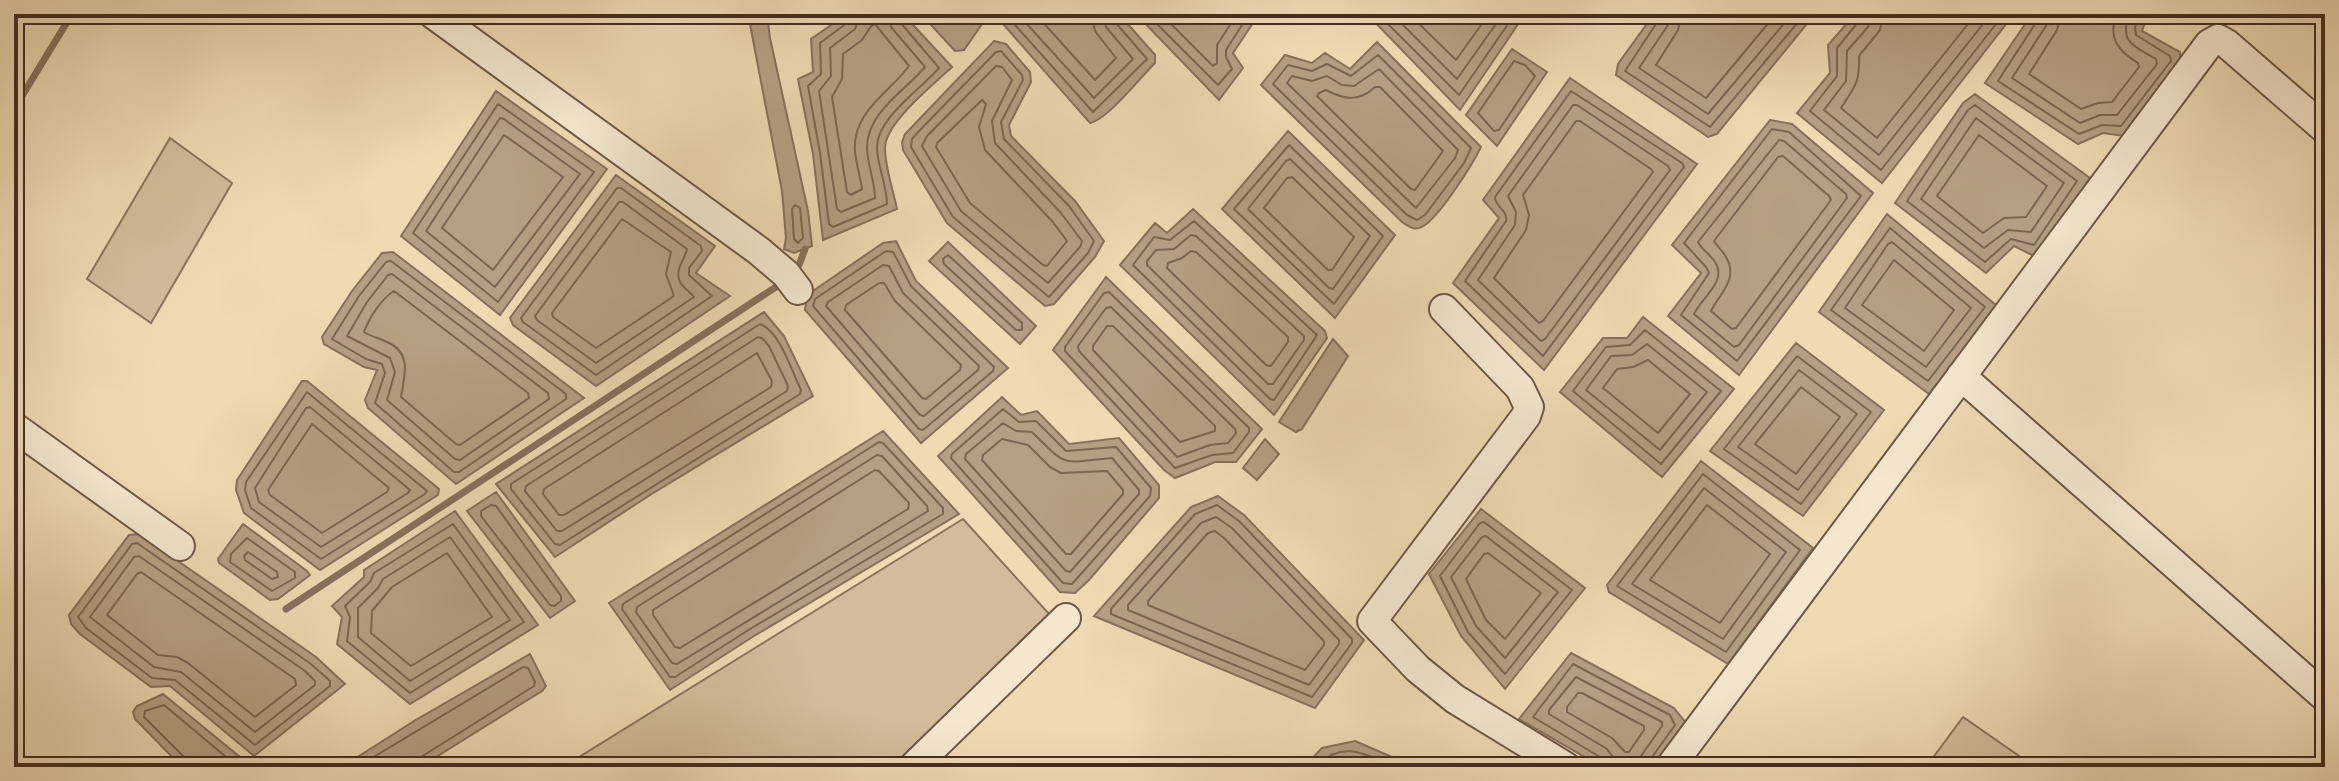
<svg xmlns="http://www.w3.org/2000/svg" width="2339" height="781" font-family="'Libre Bodoni',serif">
  <rect width="100%" height="100%" fill="#efdab4"/>
  <filter id="stains"><feTurbulence type="fractalNoise" baseFrequency=".0025" numOctaves="4"/><feColorMatrix values="0 0 0 0 .2 0 0 0 0 .09 0 0 0 0 .02 0 0 0 .5 -.17"/></filter>
  <radialGradient id="worn" r=".72"><stop offset=".6" stop-color="#630" stop-opacity="0"/><stop offset="1" stop-color="#630" stop-opacity=".3"/></radialGradient>
  <path fill="#d2bc9b" stroke="#8a745e" stroke-width="2" d="M170,138L232,183L151,323L87,279Z
    M963,519L1049,614L892,767H563Z
    M1963,717L2035,767H1926Z"/>
  <path fill="#b59f82" stroke="#87715c" stroke-width="2" d="M748,14H767L770,38L808,211L812,246L794,253L784,249L786,238L782,191Z
    M847,14H903L952,67C934,84 885,123 885,148C885,167 893,190 897,209L823,240L813,154L798,79L813,72L811,39Z
    M921,14H989L964,50L955,51Z
    M1010,14H1119L1155,55V63C1140,78 1108,119 1090,123L1004,25Z
    M1136,14H1254L1257,17L1233,53L1243,68L1219,100Z
    M1367,14H1525L1460,110Z
    M1654,14H1815L1717,134L1708,137L1616,75L1618,64Z
    M1855,14H2014L1882,183L1797,113L1830,73L1828,45Z
    M2032,14H2148L2142,31L2180,52V64L2124,136L2103,133L2078,144L1985,83Z
    M994,41L1006,44L1030,72L1031,82L1009,125L1011,136L1075,201L1104,241L1095,257L1054,304L1045,306L947,223L903,150L902,142L905,134Z
    M1377,42L1481,147C1473,163 1436,224 1419,228C1412,230 1407,225 1402,222L1261,85L1285,55L1312,63L1325,53L1350,69Z
    M1512,49L1547,72L1497,146L1466,115Z
    M1570,78L1697,164L1544,370L1453,283L1499,218L1483,200Z
    M496,91L607,169L500,315L401,236Z
    M1975,94L2090,178L2036,257L2014,246L1986,273L1895,203L1963,103Z
    M1770,120L1792,124L1873,193L1739,375L1668,316L1701,273L1672,245Z
    M1288,131L1395,235L1335,318L1222,209Z
    M616,175L715,246L696,273L730,296L596,386L513,325L510,318Z
    M1193,209L1325,331L1327,338L1274,415L1120,265L1155,223L1167,233Z
    M1887,214L1997,306L1929,394L1819,312Z
    M896,241L916,281L1008,368L921,443L805,310L807,295L883,243Z
    M948,242L1036,326L1020,344L929,261Z
    M393,252L584,398L456,484L368,408L365,400L377,370L364,367L324,344L322,337L352,291L382,253Z
    M1106,277L1262,429L1236,462H1215L1175,478L1164,470L1053,350Z
    M764,312L784,336L813,396L650,495L555,557L496,484Z
    M1643,317L1734,389L1662,477L1560,392L1603,338H1627Z
    M1333,339L1348,356L1302,429L1296,432L1279,422Z
    M1796,343L1884,410L1803,516L1710,451Z
    M302,381H307L439,489L438,495L320,570L244,513L236,490L237,480Z
    M1002,397L1021,415L1037,411L1069,444L1119,438L1159,485V498L1089,580L1075,593L1060,592L938,456Z
    M883,431L959,514L754,636L670,690L609,603Z
    M1265,439L1279,454L1257,480L1243,468Z
    M1701,461L1813,548L1728,664L1609,592L1607,585Z
    M496,492L575,601L550,618L467,511Z
    M1218,496L1244,515L1364,640L1315,708L1094,616L1191,507Z
    M1481,509L1585,588L1505,689L1461,636L1429,574Z
    M455,511L538,625L410,704L337,644L342,617L332,606L364,577V570Z
    M243,524L307,571L310,575L278,599L270,600L219,563L218,559Z
    M139,534L316,657L345,684L254,756L170,686L151,687L80,634L71,624L69,615L129,535Z
    M1571,653L1674,708L1686,723L1657,764L1649,767H1602L1519,719Z
    M530,654L546,686L542,691L420,767H342L414,721Z
    M163,694L246,762L245,767H182L135,719L133,712L137,706Z
    M1355,741L1415,767H1304L1322,748Z"/>
  <g fill="none" stroke-linecap="round" stroke-linejoin="round">
    <path stroke="#7c6652" stroke-width="2" d="M850,14L847,23L820,43L821,74L808,86L820,153L829,224L833,227L887,204C887,185 877,166 877,147C877,118 921,89 939,68L900,22L898,14
      M860,14L855,29L830,48L831,76L819,91L837,209L841,212L875,198C875,181 867,164 867,148C867,112 905,91 925,67L891,27L888,14
      M1015,14V25L1093,112L1147,59L1115,22L1113,14
      M1026,14V23L1094,98L1133,59L1106,27L1103,14
      M1038,14L1039,18L1095,80L1116,58L1095,31L1091,14
      M1147,14L1218,85L1232,69L1226,57V50L1249,14
      M1161,14L1213,66L1217,63V45L1237,14
      M1378,14L1459,95L1515,14
      M1392,14L1457,79L1503,14
      M1409,14L1456,60L1489,14
      M1660,14L1658,21L1625,71L1710,127L1805,14
      M1670,14L1668,25L1639,68L1708,114L1792,14
      M1682,14L1678,30L1656,65L1706,98L1776,14
      M1861,14L1859,21L1837,48V76L1810,111L1881,170L2004,14
      M1871,14L1868,27L1847,51L1846,81L1824,110L1879,155L1991,14
      M1883,14L1880,30L1859,56C1860,83 1855,86 1841,108L1877,138L1976,14
      M2038,14L2037,21L1998,81L2079,134L2102,125L2121,126L2171,61L2170,56L2136,35L2135,28L2139,14
      M2048,14L2046,26L2012,78L2080,123L2100,115H2117L2157,64L2156,59C2134,46 2119,43 2129,14
      M2061,14L2057,30L2029,74L2081,109L2098,103L2112,102L2139,67L2138,63C2118,51 2108,38 2116,14
      M875,24L909,66C889,93 852,112 855,151C856,163 860,176 862,189L851,195L847,192L832,97L842,79L843,54L862,40L871,26Z
      M1001,51L1022,75L1023,80L1001,122L1004,139L1069,206L1094,241L1088,253L1049,297L953,217L911,147L912,139L920,130L996,52Z
      M1378,55L1471,148L1464,163L1425,215L1417,220L1407,215L1273,84L1288,65L1312,71L1327,64L1351,76Z
      M1514,61L1525,65L1535,76L1499,130L1494,131L1478,113Z
      M996,66L1002,67L1012,80L992,121L995,143L1061,213L1082,241L1080,247L1048,283L961,211L922,146L927,136Z
      M1379,69L1458,150L1455,158L1416,208L1287,83L1292,76L1312,81L1327,76L1342,85L1354,86Z
      M1375,87H1380L1443,151L1415,190L1411,189L1317,96L1319,93L1326,90C1345,100 1359,102 1375,87Z
      M1571,91L1682,163L1684,167L1543,356L1465,281L1506,221C1508,210 1495,207 1495,197Z
      M982,100L986,104L979,127L985,150L1052,221L1067,241L1047,266L1043,265L970,203L936,147L937,143Z
      M498,104L594,172L498,302L413,233Z
      M1573,105H1577L1668,166L1670,170L1545,339L1541,341L1478,280L1515,225L1516,212L1508,196Z
      M1975,105L2077,181L2034,245L2011,239L1985,262L1907,201L1968,110Z
      M500,118L504,119L580,174L495,287L426,231Z
      M1976,118L2064,183L2031,232L2008,230L1984,248L1921,199Z
      M1576,121H1580L1651,169L1653,172L1543,321L1539,323L1494,278L1526,230L1529,215L1523,195Z
      M1772,129L1789,132L1861,196L1737,361L1681,315L1709,273L1706,267L1684,243Z
      M504,135L563,177L493,270L442,228Z
      M1979,135L2047,186L2026,217L2004,218L1983,233L1937,196Z
      M1779,140L1784,141L1846,194L1847,198L1739,345L1734,347L1694,314C1701,298 1728,281 1715,262C1710,254 1702,250 1698,242Z
      M1289,145L1383,236L1334,304L1234,209Z
      M1783,156L1829,196L1831,200L1736,328L1732,329L1711,311C1720,293 1739,279 1726,257C1722,250 1717,246 1714,241L1778,157Z
      M1290,159L1370,236L1333,289L1329,288L1248,209L1286,161Z
      M1292,177L1354,237L1332,270H1328L1264,208L1287,178Z
      M617,188H621L701,246L702,251L689,268V275L712,296L596,375L523,322L521,318Z
      M619,202H623L687,249C685,260 674,269 680,282C683,288 690,292 694,297L596,363L537,320L535,316Z
      M795,205L800,208L803,238L798,243L794,239L792,209Z
      M622,219L671,252L666,274L674,296L596,348L553,317L552,313Z
      M1194,221L1317,335L1274,400L1270,399L1133,265L1154,237L1170,240Z
      M1890,228L1985,307L1928,381L1831,310Z
      M1191,235L1196,236L1304,336V340L1273,384H1268L1147,265V261L1156,250L1174,249Z
      M1892,242L1971,308L1926,367L1845,308L1888,244Z
      M886,251L893,252L911,286L994,367L993,371L923,430L919,429L813,306L815,299Z
      M1191,251L1196,252L1288,337V342L1271,366L1266,365L1167,268L1168,263L1182,258Z
      M948,255L1022,323V330H1016L944,264L943,259Z
      M1894,260L1954,310L1924,351L1862,305Z
      M391,261L566,394V399L459,472H454L375,403L385,373L382,364L366,359L332,339L359,296L386,262Z
      M883,265L889,266L903,293L979,366L978,370L924,416L920,415L826,306L828,302Z
      M392,274L548,393L549,399L460,460L455,459L387,400L395,372L390,358L347,336L367,302L388,275Z
      M879,283H884L895,301L961,365L960,370L926,399L922,398L845,310L846,305Z
      M394,291L528,393L529,398L460,445L456,444L401,397C404,377 413,353 387,342C379,338 372,337 364,332C369,318 382,298 394,291Z
      M1109,292L1249,428V432L1233,453L1212,455L1175,468L1065,351V347L1104,293Z
      M1111,307L1235,429L1236,433L1228,443L1210,445L1177,457L1079,351L1078,346L1106,308Z
      M760,324C781,333 791,370 801,390L800,394L560,545L555,544L511,489V484Z
      M1107,326H1113L1215,426V431L1180,442L1093,350V346Z
      M1645,330L1721,391L1661,464L1573,391L1606,347L1630,345Z
      M758,337L762,338L769,346L788,386L787,391L562,531H557L525,491L526,486Z
      M1647,344L1707,392L1660,450L1586,390L1611,356L1632,355Z
      M757,353L772,381L771,387L564,515H559L543,494L544,489Z
      M1797,356L1871,412L1801,504L1724,449Z
      M1648,360L1690,394L1658,433L1603,388L1617,369L1633,367Z
      M1799,370L1857,414L1798,490L1738,447Z
      M1801,387L1840,417L1796,474L1755,444Z
      M307,392L427,491L425,494L321,559L251,508L245,490L246,482Z
      M310,407L410,490L408,493L321,547L259,502L255,488L306,408Z
      M1003,409L1019,422L1036,421L1066,451L1116,447L1151,488L1150,496L1072,584L1063,583L951,458L952,454Z
      M1003,423L1016,431L1032,432C1070,470 1061,462 1112,458L1139,490V494L1070,572L1066,571L965,459L966,454Z
      M312,424L389,488L387,492L322,533L270,495L268,490Z
      M1002,439L1028,445L1050,467L1061,473L1107,471L1123,490V494L1071,554H1066L982,460L983,455Z
      M879,442L883,443L943,508V514L750,629L675,677H670L622,609L623,604Z
      M877,455L882,456L927,506L928,511L677,664L672,663L636,612L637,607Z
      M875,470L879,471L909,503L908,509L680,648L675,647L653,615V610Z
      M1703,474L1800,550L1726,652L1617,586Z
      M1704,488L1786,552L1723,639L1632,584Z
      M491,505L496,506L561,596V601L554,606L550,605L481,516V511Z
      M1217,505L1239,521L1352,639V643L1312,697L1111,614V609L1195,514Z
      M1707,505L1770,554L1720,623L1650,580Z
      M1216,517L1232,528L1339,640V644L1309,685L1128,610V605L1201,523Z
      M1484,522L1572,590L1505,674L1468,632L1440,576L1480,523Z
      M453,524L524,622L410,693L347,641L350,617L345,606L370,582L374,573Z
      M1215,531L1224,538L1324,641V645L1305,670L1148,605V601L1208,533Z
      M1486,536L1558,592L1505,658L1476,626L1451,577L1482,537Z
      M450,537L510,620L410,681L358,637V608L378,588L383,579Z
      M247,538L295,572V578L272,591L230,562L231,554Z
      M137,543L311,664L330,681V686L255,745L175,680L152,678L86,628L78,617L132,544Z
      M248,552L277,572L278,577L272,579L245,560L244,556Z
      M447,553L492,617L411,666L371,633L372,611L392,587Z
      M1488,553L1541,593L1505,639L1486,620L1466,579L1484,554Z
      M139,556L305,671L315,681V685L255,732L181,672L154,667L90,617L134,557Z
      M141,572L295,679L296,685L255,717L188,663L177,657L158,655L107,615L137,574Z
      M1578,693H1582L1644,726V730L1629,752H1625L1612,738L1567,712V707Z
      M187,767L185,758L144,717L145,711L164,705L238,767
      M357,767L523,667L528,668L535,682L534,686L421,757L417,767
      M1315,767C1343,739 1364,754 1395,767
      M1604,767L1600,757L1533,717L1573,664L1670,715L1675,725L1650,760L1649,767
      M1614,767L1613,757L1607,749L1549,714V710L1576,677L1662,722V726L1641,756L1639,767"/>
    <path stroke="#87715c" stroke-width="7" d="M407,14L413,18
      M14,109L72,14
      M793,272L799,265L805,249
      M286,609L785,281"/>
    <defs>
      <path id="street" d="M433,14L759,251L786,274L798,290
        M1444,309L1520,388L1529,407L1526,416L1372,621L1418,669L1455,699L1566,767
        M1961,376L2325,697
        M14,427L180,546
        M913,767L1066,618
        M1670,767L2209,44L2218,39L2227,44L2325,129"/>
    </defs>
    <use href="#street" stroke="#6e5846" stroke-width="32"/>
    <use href="#street" stroke="#f5e7ce" stroke-width="28"/>
  </g>
  <rect width="2339" height="781" fill="none" stroke="#efdab4" stroke-width="48"/>
  <rect x="16" y="16" width="2307" height="749" fill="none" stroke="#432c22" stroke-width="4"/>
  <rect x="24" y="24" width="2291" height="733" fill="none" stroke="#432c22" stroke-width="2"/>
  <rect width="100%" height="100%" filter="url(#stains)"/>
  <rect width="100%" height="100%" fill="url(#worn)"/>
</svg>
